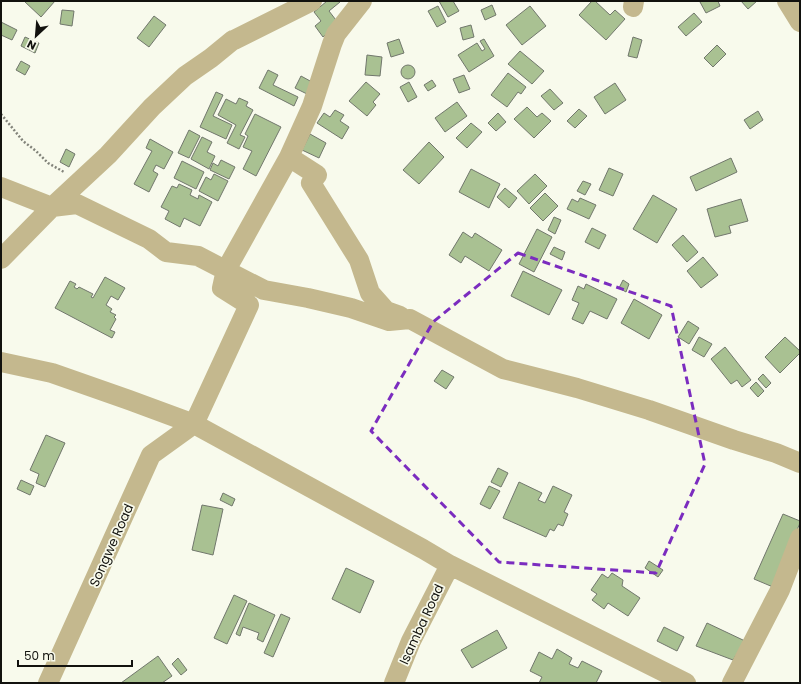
<svg xmlns="http://www.w3.org/2000/svg" width="801" height="684" font-family="Poppins,sans-serif">
  <rect width="100%" height="100%" fill="#f8faec"/>
  <path fill="#a9c192" stroke="#71776c" d="M24,1H55L41,17Z
    M327,1H339L340,2L329,11L339,24L323,37L315,26L321,21L314,12Z
    M439,1H453L459,11L448,17Z
    M592,1H595L610,15L615,10L625,19L606,40L579,15Z
    M702,1H718L720,6L706,13L700,2Z
    M741,1H757L748,9Z
    M492,5L496,15L485,20L481,10Z
    M438,6L446,22L437,27L428,11Z
    M530,6L546,26L522,45L506,25Z
    M62,10L74,11L72,26L60,24Z
    M694,13L702,22L686,36L678,27Z
    M154,16L166,25L149,47L137,38Z
    M1,22L17,30L12,40L1,35Z
    M471,25L474,37L463,40L460,28Z
    M25,37L39,43L35,53L21,46Z
    M633,37L642,40L637,58L628,56Z
    M399,39L404,53L391,57L387,43Z
    M484,39L494,56L469,72L458,55L477,43L482,51L485,49L480,41Z
    M717,45L726,54L713,67L704,58Z
    M520,51L544,71L532,84L508,64Z
    M367,55L382,57L380,76L365,75Z
    M21,61L30,66L25,75L16,70Z
    M401 72a7 7 0 1 1 14 0a7 7 0 1 1-14 0Z
    M268,70L278,75L273,85L298,97L294,106L259,88Z
    M508,73L526,87L521,94L518,92L507,107L491,95Z
    M464,75L470,89L459,93L453,79Z
    M301,76L312,82L307,94L295,88Z
    M432,80L436,86L428,91L424,85Z
    M366,82L380,94L373,102L376,105L367,116L349,101Z
    M409,82L417,97L408,102L400,87Z
    M615,83L626,100L605,114L594,97Z
    M550,89L563,103L554,110L541,96Z
    M216,92L223,95L213,116L232,125L226,139L200,127Z
    M239,98L248,102L246,106L253,110L240,135L245,137L239,149L227,143L236,125L218,115L226,99L236,104Z
    M457,102L467,116L445,132L435,118Z
    M527,107L537,117L542,113L551,121L534,138L514,119Z
    M579,109L587,116L575,128L567,121Z
    M335,110L344,115L340,121L349,127L342,139L317,123L324,113L330,117Z
    M758,111L763,120L750,129L744,120Z
    M498,113L506,122L496,131L488,123Z
    M255,114L281,127L256,176L243,169L252,151L243,147L248,136L245,134Z
    M471,123L482,132L467,148L456,138Z
    M189,130L200,136L189,158L178,153Z
    M310,134L326,143L319,158L302,150Z
    M202,137L212,142L207,152L215,156L209,169L191,159Z
    M150,139L173,152L164,169L156,165L153,171L158,174L149,192L134,184L152,151L146,148Z
    M429,142L444,157L419,184L403,170Z
    M66,149L75,154L69,167L60,162Z
    M731,158L737,172L696,191L690,177Z
    M221,160L235,167L229,179L210,170L213,163L218,166Z
    M182,161L204,172L196,189L174,178Z
    M609,168L623,174L613,196L599,190Z
    M471,169L500,184L489,208L459,192Z
    M214,174L228,181L218,201L199,191L206,177L211,180Z
    M535,174L547,186L529,204L517,191Z
    M583,181L591,184L585,195L577,191Z
    M179,184L192,190L190,195L198,199L199,195L212,202L200,226L184,218L180,227L165,219L169,211L161,207L172,186L177,188Z
    M505,188L517,198L509,208L497,197Z
    M545,193L558,206L543,221L530,208Z
    M653,195L677,209L657,243L633,229Z
    M580,198L596,205L589,219L567,209L572,199L578,202Z
    M741,199L748,221L729,226L731,233L715,237L707,209Z
    M554,217L561,220L555,234L548,230Z
    M592,228L606,235L599,249L585,242Z
    M537,229L552,237L534,272L519,264Z
    M463,232L472,238L475,233L502,250L489,271L465,256L461,263L449,255Z
    M683,235L698,252L687,262L672,245Z
    M554,247L565,252L562,260L550,254Z
    M703,257L718,275L701,288L687,271Z
    M523,271L562,290L549,315L511,296Z
    M105,277L125,288L118,300L111,296L106,305L112,309L110,312L116,315L114,317L116,319L110,330L115,332L112,338L55,308L70,281L76,284L74,287L77,289L79,287L93,294L91,297L93,298Z
    M623,280L629,284L626,292L619,288Z
    M586,284L617,299L607,319L590,311L583,324L572,319L579,303L572,300L578,286L584,289Z
    M634,299L662,315L649,339L621,323Z
    M688,321L699,328L689,344L678,337Z
    M699,337L712,344L704,357L692,350Z
    M785,337L800,351V353L780,373L765,357Z
    M725,347L751,380L742,387L737,380L731,384L711,359Z
    M442,370L454,377L446,389L434,381Z
    M763,374L771,383L766,388L758,379Z
    M756,382L764,391L758,397L750,388Z
    M46,435L65,443L45,487L36,483L39,474L30,470Z
    M498,468L508,473L501,487L491,482Z
    M21,480L34,486L30,495L17,489Z
    M519,482L542,493L538,500L545,503L553,486L572,495L564,512L568,514L563,526L558,524L554,531L550,529L546,537L503,518Z
    M489,486L500,491L490,509L480,504Z
    M223,493L235,499L232,506L220,500Z
    M202,505L223,509L213,555L192,550Z
    M783,514L800,521V523L773,587L754,579Z
    M649,561L663,570L658,577L645,568Z
    M346,568L374,581L360,613L332,599Z
    M612,573L623,580L622,586L640,598L628,616L608,603L604,609L592,600L597,594L591,590L602,574L608,578Z
    M234,595L247,601L227,644L214,638Z
    M249,603L275,615L263,642L257,639L259,633L243,627L240,636L236,634Z
    M281,614L290,618L273,657L264,653Z
    M707,623L745,641L733,660L696,646Z
    M664,627L684,637L677,651L657,641Z
    M497,630L507,648L472,668L461,650Z
    M557,649L572,658L569,664L578,668L582,661L602,671L596,683H539L542,677L530,671L539,652L552,659Z
    M158,656L172,676L162,683H121Z
    M178,658L187,670L181,675L172,664Z"/>
  <g fill="none" stroke-linecap="round" stroke-linejoin="round">
    <path stroke="#82837a" stroke-width="2.5" stroke-dasharray="2 2" stroke-linecap="butt" d="M1,114L23,141L36,151L48,163L64,172"/>
    <path stroke="#c4b88e" stroke-width="20" d="M787,1L800,22
      M633,7L634,1
      M289,157L317,175L311,183L359,260L370,293L386,311L400,316
      M1,187L52,207L77,204L149,239L166,252L198,256L264,290L308,298L351,308L389,321L410,319L503,369L577,388L649,410L734,440L776,453L800,463
      M1,259L52,207L108,155L152,107L185,76L211,58L233,40H234L312,1
      M1,362L52,373L129,400L194,424L423,549L450,565L686,683
      M48,683L151,455L194,424L249,305L222,288L226,270L289,157L312,106L332,44L336,34L362,1
      M394,683L411,641L450,565
      M732,683L780,590L800,538"/>
  </g>
  <path fill="none" stroke="#7b2cbf" stroke-width="3" stroke-dasharray="8 5" stroke-linejoin="round" d="M518,253L671,306L705,464L656,573L499,562L371,431L433,322Z"/>
  <g text-anchor="middle" stroke-width="3.5" stroke-linejoin="round" paint-order="stroke">
    <g font-size="13" fill="#12120e" stroke="#f8faec">
      <text transform="translate(111 545) rotate(-66)" y="5">Songwe Road</text>
      <text transform="translate(421 624) rotate(-65)" y="5">Isamba Road</text>
    </g>
  </g>
  <rect width="801" height="684" fill="none" stroke="#12120e" stroke-width="4"/>
  <g transform="translate(36 36) rotate(206)" stroke="#f8faec" stroke-width="3" paint-order="stroke">
  <path d="M0-3L7 15L0 10L-7 15Z" fill="#12120e"/>
  <text y="-6" font-size="11" font-weight="bold" text-anchor="middle" fill="#12120e">N</text>
  </g>
  <path d="M18 660v6h114v-6" fill="none" stroke="#12120e" stroke-width="2"/>
  <text x="24" y="660" font-size="12" fill="#12120e" stroke="#f8faec" stroke-width="3" paint-order="stroke">50 m</text>
</svg>
